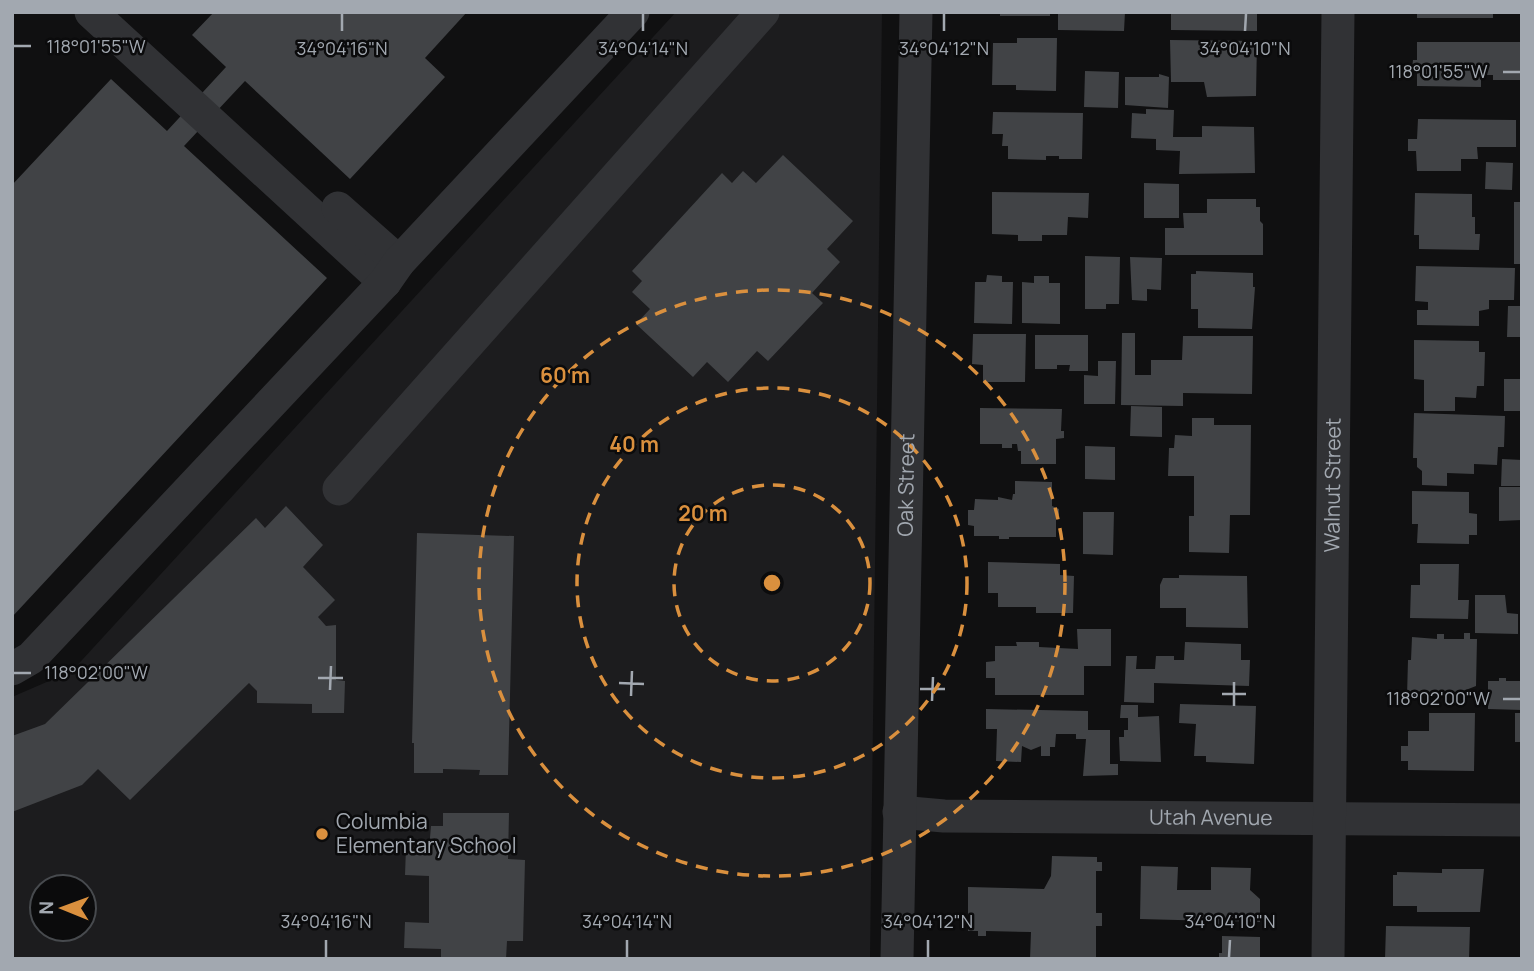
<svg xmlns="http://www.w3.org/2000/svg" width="1534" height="971" font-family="Manrope,sans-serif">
  <rect width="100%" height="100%" fill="#101011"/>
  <path fill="#1c1c1e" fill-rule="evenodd" d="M676,12H882L870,959H12V697L72,671ZM42,887H84V929H42Z"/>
  <path fill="#414346" d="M214,12H467L425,58L445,77L350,179L245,81L184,146L327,278L12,617V185L111,79L167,131L226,67L192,35Z
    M1000,12H1050V16H1000Z
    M1058,12H1125L1124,31L1058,30Z
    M1171,12H1257V31L1171,30Z
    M1417,12H1493V18H1417Z
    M1017,38H1057L1056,91L1016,90V85H992L993,43H1017Z
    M1170,40L1257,41L1256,96L1207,97L1204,82H1171Z
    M1417,42H1522V80H1493V75H1481V87L1417,86V70L1412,69L1413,60H1417Z
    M1085,71L1119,72L1118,108L1084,107Z
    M1159,74L1169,77L1168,108L1125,105V77H1159Z
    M1146,109L1174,110L1173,137H1202V126L1254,127L1255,173L1179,174L1180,151L1156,150V139L1131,138L1132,113L1146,114Z
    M993,112L1083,113L1082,159H1059V156H1046V160L1008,159V146H1002L1003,134H992Z
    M1418,119L1516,120V147H1477L1478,159H1461V171H1417L1416,151H1408V139H1417Z
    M783,155L853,221L827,249L840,262L812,293L823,303L768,361L757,351L728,382L707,362L693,377L636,324L650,309L632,292L642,281L632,271L722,173L732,183L743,171L756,183Z
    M1486,162L1513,163L1512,190L1485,189Z
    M1144,183L1179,184V218H1144Z
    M992,192L1089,193L1088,218L1068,217L1067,235H1042V241H1018V235L992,234Z
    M1415,193L1472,194V217H1475V234H1480L1479,250L1419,249V235H1414Z
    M1207,199H1256V207H1260V221L1263,224V255H1165V228H1184L1183,213H1207Z
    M1514,202H1522V264H1514Z
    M1085,256L1120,257L1119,304H1106V309H1085Z
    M1130,257L1162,258L1161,290L1147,289V301L1132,300Z
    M1416,266L1515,268L1514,300H1489V309L1479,311V326L1417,325V310H1428V302L1415,301Z
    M1196,271L1253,273V287H1255L1252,329L1198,328V309H1191V274H1196Z
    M987,275L1002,276V282H1013L1012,324L974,323L975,282H986Z
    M1034,276H1049V283H1060V324L1022,323V282L1034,283Z
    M1508,306H1522V337H1507Z
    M1122,333H1135V375H1151V360H1182L1183,336H1253L1252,394L1183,393V406L1121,405Z
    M973,334H1026L1025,382H983V365L972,364Z
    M1035,335H1088V371H1069L1070,365H1057V369H1035Z
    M1414,340L1479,341V352H1485L1484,386H1477L1476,398L1455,397V411H1424V380L1414,379Z
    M1098,361H1116L1115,404H1084V375L1098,376Z
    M1504,379H1522V411H1504Z
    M1131,406L1162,407V437L1130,436Z
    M980,408L1062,409L1061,431H1064V438L1056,439V464H1021V451H1018L1017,444H1012V448H1002V444H980Z
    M1414,413L1505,416L1504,447H1498L1497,465L1474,464V474L1447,473V486L1422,485V471L1417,467V458H1413Z
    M1192,418H1214V425H1251L1250,515H1230L1229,553L1189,552V516H1194V476H1168L1169,448H1174L1175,435L1192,436Z
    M1085,446L1115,447V480L1085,479Z
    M1502,459L1522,460V486H1501Z
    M1015,481L1052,482V506L1059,509V515H1056V537H1009V539H999V536H974V526L968,525V510H974L975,499L998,500V497L1012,500L1013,494H1015Z
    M1499,487H1522V520L1499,521Z
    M1412,491L1469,492V513L1477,514V535H1469V544L1417,543L1418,524H1412Z
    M286,506L323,545L303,567L335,600L318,617L326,626L336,625V680L345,681L344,713H312V704L257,703V691L249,683L130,800L98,769L82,785L12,812V736L45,724L256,518L265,528Z
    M1083,512H1114L1113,555L1083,554Z
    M417,533L514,536L508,775H479L480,770L443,769V773H414V743H412Z
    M988,562L1060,564V575L1074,576L1073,613H1036V607H998V593H988Z
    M1420,564H1459L1458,600H1469L1468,619L1410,618L1411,585H1420Z
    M1179,575L1247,576L1248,628L1186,627V608H1160V585L1163,578H1179Z
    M1475,595H1505L1507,613L1518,614V634L1475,633Z
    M1077,629H1111V666H1084V695H995V678H986V662L995,661V646H1017L1016,642H1039V647L1078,649Z
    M1464,633H1470V639H1477L1476,686L1453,695L1407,696L1408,660H1411L1412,637L1437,639V634H1444V639H1464Z
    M1185,642L1241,644V660H1250L1249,686L1154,683V703L1124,702L1126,656H1137L1136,669H1155L1156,656H1174V660H1184Z
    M1499,678H1506V681H1522V710L1488,709V681H1499Z
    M1180,704L1256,706L1254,764L1206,762V756H1194L1196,724L1179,723Z
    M1121,705H1138V717L1159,716L1161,762L1120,761L1119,737H1124V730H1128V718H1120Z
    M986,709L1088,711V730H1110V764H1118V775L1083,776L1086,739H1076V734H1056L1055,747H1050V756H1041V746L1031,750L1022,746L1021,762L996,761L997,729H986Z
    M1429,713H1475L1474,771L1408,770V761H1401V746H1408V731H1429Z
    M1515,713H1522V742H1515Z
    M443,813H509L508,859L525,860L523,941H507L506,959H441V949L404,948L405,922L429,923V876L405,875L406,848L429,849L431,826H443Z
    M1052,856L1097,857V862H1102V871H1096V913H1102V926H1096V959H1030L1031,932L986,931V936H978V931H968V887L1044,889L1051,876Z
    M1141,866L1178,867L1177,890H1211V867L1251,868L1250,890L1260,899V922L1229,921V926H1215V921L1140,919Z
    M1442,869H1484L1480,912H1417V906H1393V875H1397V872L1442,873Z
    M1386,926L1470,927L1469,959H1385Z
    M1222,936L1260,937V959L1219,958V953H1222Z"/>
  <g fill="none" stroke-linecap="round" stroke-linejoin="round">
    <g stroke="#313235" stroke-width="33">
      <path d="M91,12L385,282"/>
      <path d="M338,208L399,262"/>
      <path d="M339,489L763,12"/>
      <path d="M12,669L31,658L385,282L399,262L633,12"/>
      <path id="s1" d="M899,812L944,816L1522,820"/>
      <path id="s2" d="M897,959L916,12"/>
      <path id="s3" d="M1328,959L1338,12"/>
    </g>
  </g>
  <path fill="none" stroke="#a2a8b0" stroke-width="2.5" d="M342,31V14M643,31V14M944,31V14M1245,31L1246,14M14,46H31M1503,72H1520M14,673H31M318,678H343M619,683L644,684M920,689H945M330,690L331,666M1222,694H1246M631,696L632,671M1503,699H1520M932,701L933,677M1234,706V682M326,957V940M627,957V940M928,957V940M1229,957L1230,940"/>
  <g fill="none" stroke="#da903e" stroke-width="3.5" stroke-dasharray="12 9">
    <circle cx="772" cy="583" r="98"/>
    <circle cx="772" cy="583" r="195"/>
    <circle cx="772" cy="583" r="293"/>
  </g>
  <circle fill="#da903e" stroke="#0b0b0c" stroke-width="2.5" cx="322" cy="834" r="7"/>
  <g text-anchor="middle" stroke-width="5" stroke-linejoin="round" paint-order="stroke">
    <g font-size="21" fill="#a2a8b0" stroke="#0b0b0c">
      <text dy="7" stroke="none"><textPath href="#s2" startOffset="474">Oak Street</textPath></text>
      <text dy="7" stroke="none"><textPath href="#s3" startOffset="474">Walnut Street</textPath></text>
      <text dy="7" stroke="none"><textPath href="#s1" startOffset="312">Utah Avenue</textPath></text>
    </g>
    <g font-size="21" fill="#a2a8b0" stroke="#0b0b0c" text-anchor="start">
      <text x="336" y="829">Columbia<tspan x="336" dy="24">Elementary School</tspan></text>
    </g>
  </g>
  <g font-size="18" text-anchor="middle" fill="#a2a8b0" stroke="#0b0b0c" stroke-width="5" stroke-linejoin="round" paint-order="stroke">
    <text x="96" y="53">118°01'55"W</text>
    <text x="342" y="55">34°04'16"N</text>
    <text x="643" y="55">34°04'14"N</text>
    <text x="944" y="55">34°04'12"N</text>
    <text x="1245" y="55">34°04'10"N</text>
    <text x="1438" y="78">118°01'55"W</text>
    <text x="96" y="679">118°02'00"W</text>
    <text x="1438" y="705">118°02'00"W</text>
    <text x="326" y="928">34°04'16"N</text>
    <text x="627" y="928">34°04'14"N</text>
    <text x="928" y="928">34°04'12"N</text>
    <text x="1230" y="928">34°04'10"N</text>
  </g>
  <circle cx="772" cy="583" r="10" fill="#da903e" stroke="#0b0b0c" stroke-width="3.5"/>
  <g font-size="21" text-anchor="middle" font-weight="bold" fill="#da903e" stroke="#0b0b0c" stroke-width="5" stroke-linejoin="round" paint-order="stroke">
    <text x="565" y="383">60 m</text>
    <text x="634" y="452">40 m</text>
    <text x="703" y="521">20 m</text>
  </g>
  <rect width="1534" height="971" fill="none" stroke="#a2a8b0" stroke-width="28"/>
  <g transform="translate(63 908) rotate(271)"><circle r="33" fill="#0b0b0c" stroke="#474a4e" stroke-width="2"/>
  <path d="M0-5L12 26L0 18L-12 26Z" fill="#da903e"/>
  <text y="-10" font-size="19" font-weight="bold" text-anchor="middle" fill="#a2a8b0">N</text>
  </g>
</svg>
